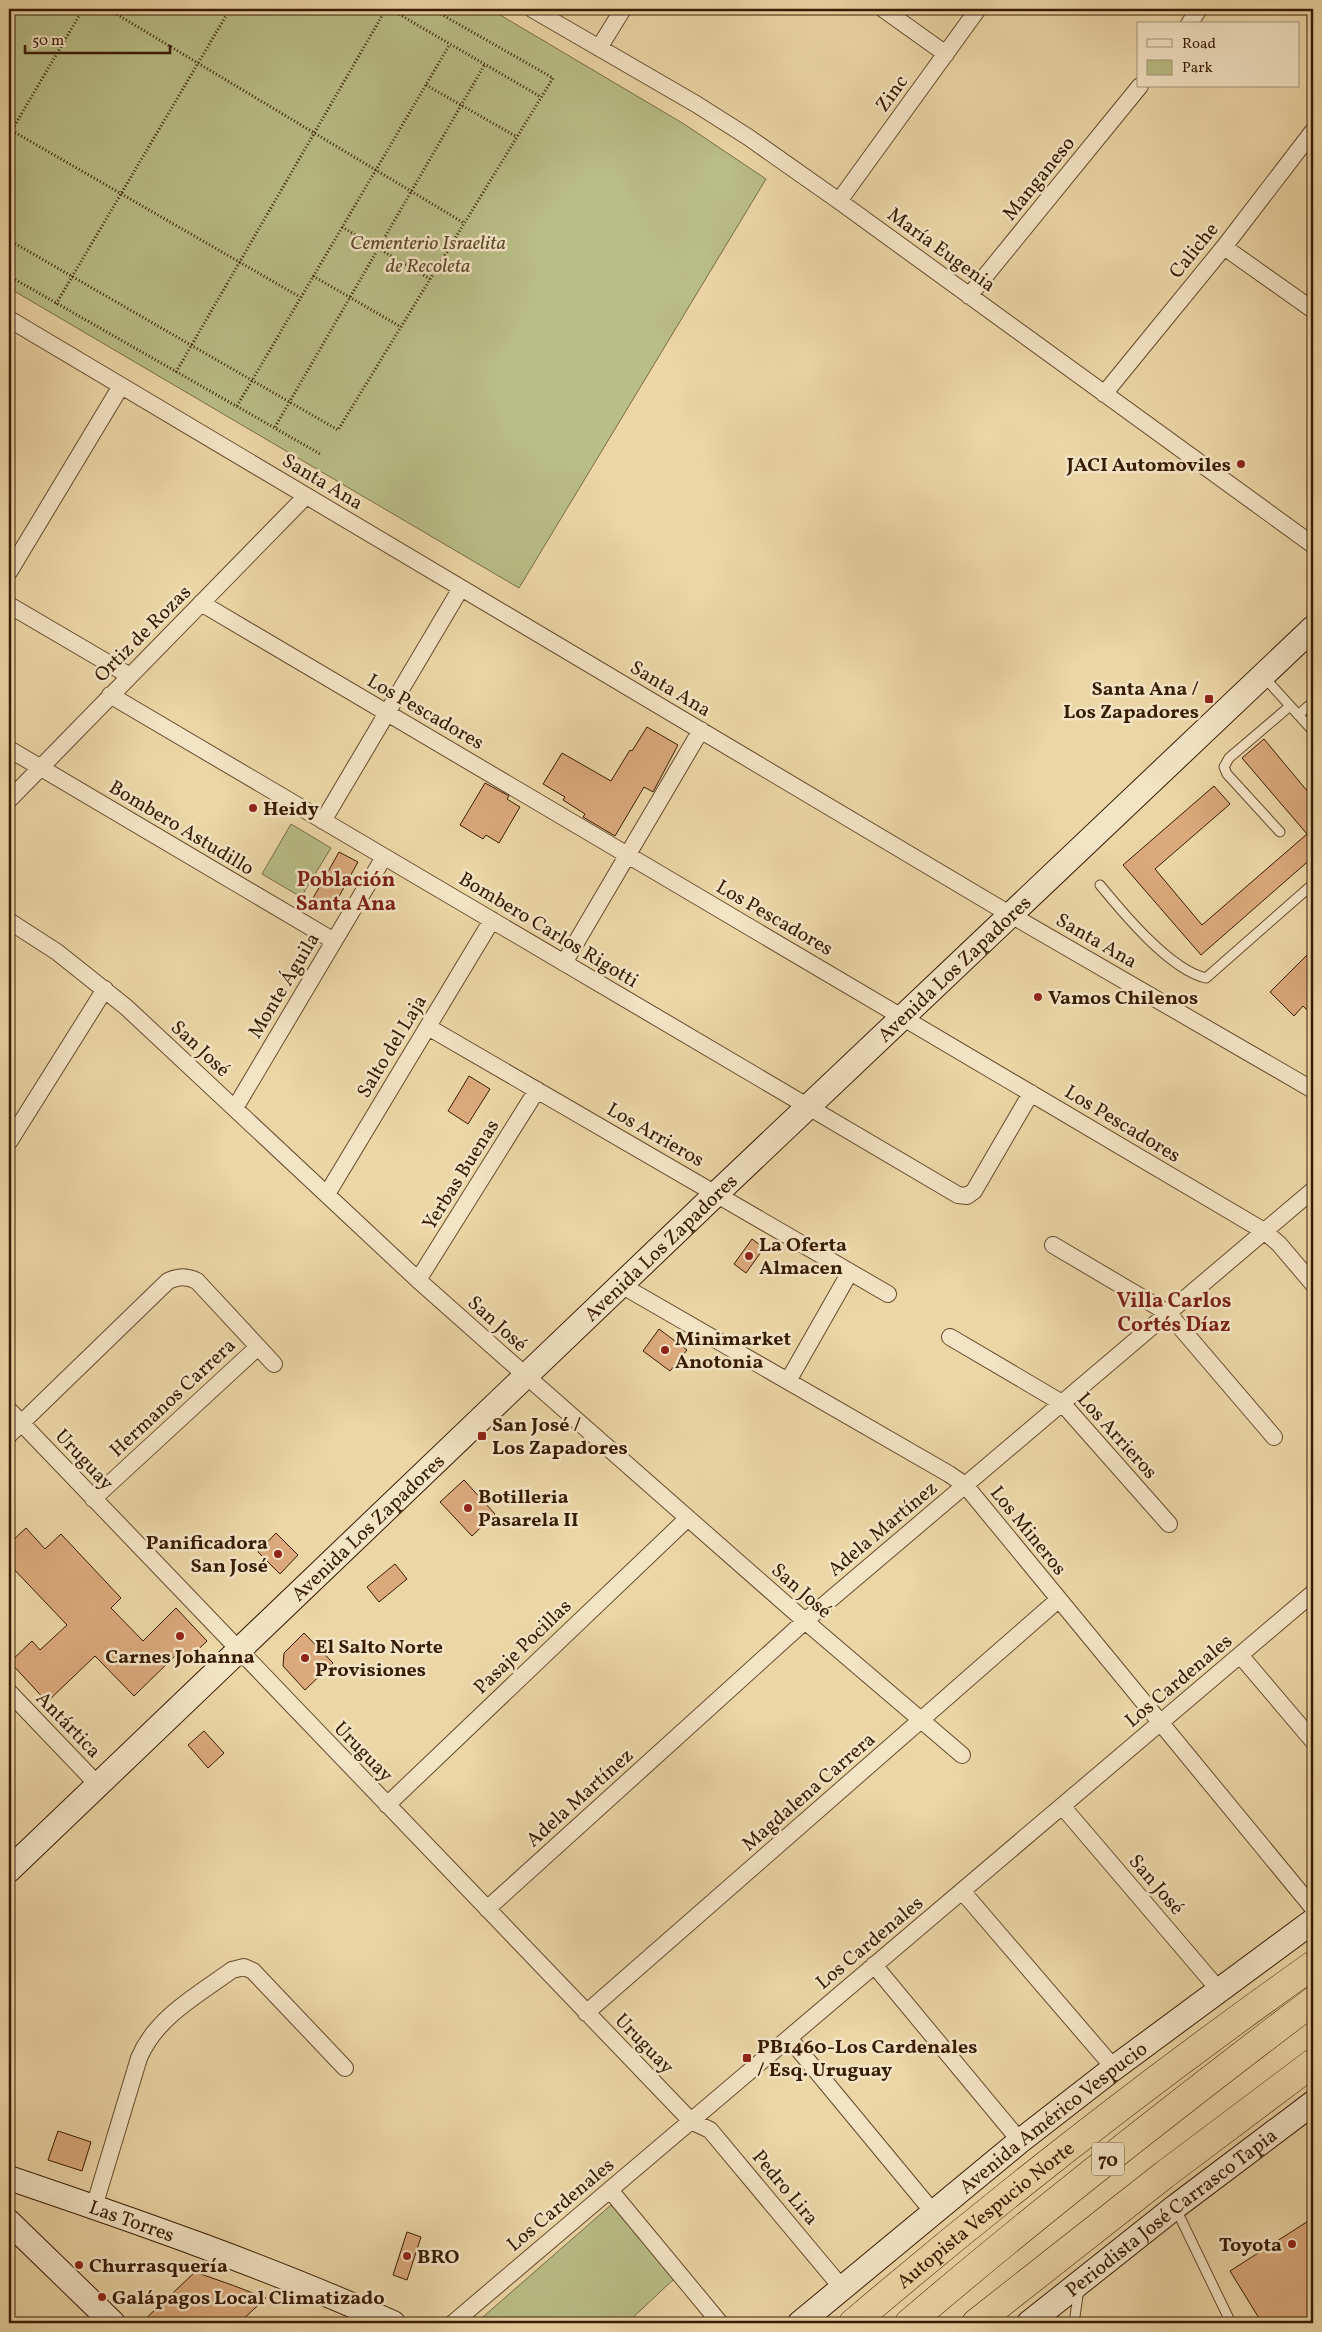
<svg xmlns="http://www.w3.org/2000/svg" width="1322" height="2332" font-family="Vollkorn,serif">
  <rect width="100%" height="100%" fill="#ecd6a6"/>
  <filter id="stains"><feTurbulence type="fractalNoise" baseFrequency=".004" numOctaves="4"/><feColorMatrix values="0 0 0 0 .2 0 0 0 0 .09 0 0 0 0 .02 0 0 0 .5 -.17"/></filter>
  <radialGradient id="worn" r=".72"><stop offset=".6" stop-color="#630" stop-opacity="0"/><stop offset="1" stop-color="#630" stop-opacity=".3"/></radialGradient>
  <path fill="#b9bd86" stroke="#786c45" d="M9,9H490L684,124L766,179L519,588L9,288Z
    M291,824L331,848L301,897L262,874Z
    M611,2205L675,2278L627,2323H476Z"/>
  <path fill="#dba97b" stroke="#381b04" d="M647,727L678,745L653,792L644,787L615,836L583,817L585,814L563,800L565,797L543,784L562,753L611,781L630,750L632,751Z
    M1264,739L1313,798V857L1201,955L1123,865L1214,786L1230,804L1155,869L1202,925L1307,834L1242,758Z
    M485,783L509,796L507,799L520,807L499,843L486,835L483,839L460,825Z
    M339,852L358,862L331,911L312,900Z
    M1313,949V1016L1303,1006L1294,1016L1270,992Z
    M469,1076L490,1089L468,1124L448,1111Z
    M752,1239L764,1248L746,1273L734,1264Z
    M659,1329L687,1350L670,1371L643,1351Z
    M464,1480L495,1514L472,1536L440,1502Z
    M26,1528L45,1549L61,1534L121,1598L111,1608L143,1641L176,1608L207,1641L184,1663L176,1655L134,1696L95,1656L47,1702L10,1662L32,1641L40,1650L67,1625L9,1564V1544Z
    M276,1533L298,1555L280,1574L258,1552Z
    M395,1564L407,1579L379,1602L367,1587Z
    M304,1633L333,1663L305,1690L283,1666L284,1653Z
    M204,1731L224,1753L208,1768L188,1745Z
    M58,2131L91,2142L82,2171L48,2160Z
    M1313,2218V2323H1262L1230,2271Z
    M407,2232L421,2237L407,2280L393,2275Z
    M195,2272L232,2285L266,2298L239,2323H141Z"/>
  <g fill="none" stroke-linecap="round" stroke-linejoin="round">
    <defs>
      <path id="lane" d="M1263,676L1313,731
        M1298,715L1313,702
        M1280,832L1227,774L1224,767L1229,758L1290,706
        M1100,885C1123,913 1170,970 1206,978L1313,884
        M1175,2207L1231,2323
        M1074,2323L1079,2289"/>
      <path id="street" d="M532,9L696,104L748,137L839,201L1313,545
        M883,9L946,54
        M1189,24L1199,9
        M599,48L623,9
        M839,201L978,9
        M1224,247L1313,310
        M969,296L1140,86
        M9,319L1011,915L1313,1090
        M1104,394L1224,247L1313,131
        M9,572L121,386
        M201,603L1264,1231L1279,1244L1313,1284
        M9,605L130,676
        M110,695L958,1195L967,1196L974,1191L1031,1093
        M9,749L334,941
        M9,800L306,496
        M323,821L461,588
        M9,921L57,952L126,1007L418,1280L507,1359L805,1621L962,1755
        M564,963L701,730
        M428,1027L888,1294
        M235,1108L384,857
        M9,1142L105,989
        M327,1194L492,920
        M1053,1245L1168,1313L1274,1437
        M418,1280L537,1090
        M621,1285L949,1474L965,1485L1313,1908
        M950,1337L1062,1403L1169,1524
        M788,1381L850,1272
        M9,1410L691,2121L710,2130L842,2288
        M9,1435L168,1281C179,1276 187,1276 197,1281L274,1364
        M93,1499L258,1347
        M1240,1655L1313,1741
        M9,1692L98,1785
        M387,1805L688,1518
        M1062,1806L1219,1990
        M962,1891L1114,2068
        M487,1909L805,1621L1313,1190
        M874,1965L1020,2141
        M586,2013L1058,1600
        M789,2038L933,2212
        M610,2190L720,2323
        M94,2207L139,2058C156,2017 198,1995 232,1970L244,1967L253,1971L345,2068
        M453,2323L1313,1593"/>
      <g id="secondary">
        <path id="s1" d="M9,1870L716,1194L1313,628"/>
        <path id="s2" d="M9,2178C139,2222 268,2267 393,2323"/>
        <path d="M9,2222L113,2323"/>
        <path id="s3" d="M800,2323L1020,2141L1114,2068L1313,1921"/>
        <path id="s4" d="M1029,2323L1175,2207L1313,2103"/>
      </g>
      <g id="highway">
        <path id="s5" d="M853,2323C1001,2197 1155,2077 1313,1965"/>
        <path d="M909,2323C1040,2211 1176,2105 1313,2001"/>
        <path d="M976,2323L1164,2175L1313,2063"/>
      </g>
    </defs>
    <use href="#lane" stroke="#654a2c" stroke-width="11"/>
    <use href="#street" stroke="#654a2c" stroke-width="18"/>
    <use href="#secondary" stroke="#381b04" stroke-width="26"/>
    <use href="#highway" stroke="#381b04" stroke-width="29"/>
    <path stroke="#381b04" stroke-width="3" stroke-dasharray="1 2.5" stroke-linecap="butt" d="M108,9L464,223
      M188,9L197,14
      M390,9L541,97
      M426,85L517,137
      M9,129L300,297
      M9,135L83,9
      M342,227L430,279
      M9,240L338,430L553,78L432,9
      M9,276L322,455
      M313,276L401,327
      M56,304L230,9
      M176,372L386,9
      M237,406L450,44
      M275,427L485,64"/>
    <use href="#lane" stroke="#f3e4c5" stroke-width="9"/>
    <use href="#street" stroke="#f3e4c5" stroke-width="16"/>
    <use href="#secondary" stroke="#f3e4c5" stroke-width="24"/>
    <use href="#highway" stroke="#ecd6a6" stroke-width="28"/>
  </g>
  <g fill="#8f2418" stroke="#f3e4c5" stroke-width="2">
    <circle cx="1241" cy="464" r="5"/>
    <rect x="1204" y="694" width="10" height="10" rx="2.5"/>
    <circle cx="253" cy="808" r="5"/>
    <circle cx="1038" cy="997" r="5"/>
    <circle cx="749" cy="1256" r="5"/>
    <circle cx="665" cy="1350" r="5"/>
    <rect x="477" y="1431" width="10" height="10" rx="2.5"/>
    <circle cx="468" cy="1508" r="5"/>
    <circle cx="278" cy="1554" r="5"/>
    <circle cx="180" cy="1636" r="5"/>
    <circle cx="305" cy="1658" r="5"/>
    <rect x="742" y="2053" width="10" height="10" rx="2.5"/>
    <circle cx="1292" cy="2244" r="5"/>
    <circle cx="407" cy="2256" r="5"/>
    <circle cx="79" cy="2265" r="5"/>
    <circle cx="102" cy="2297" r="5"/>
  </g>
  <g text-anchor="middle" stroke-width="5" stroke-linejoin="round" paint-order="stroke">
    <rect fill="#f3e4c5" stroke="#70573e" stroke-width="1" x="1092" y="2142.5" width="32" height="33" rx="4"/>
    <g font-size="19" font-weight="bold" fill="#381b04">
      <text x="1108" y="2166">70</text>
    </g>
    <g font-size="20" fill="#381b04" stroke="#f3e4c5">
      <text transform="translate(891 93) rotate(-54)" y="7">Zinc</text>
      <text transform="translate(1038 178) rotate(-51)" y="7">Manganeso</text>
      <text transform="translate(942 249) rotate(36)" y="7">María Eugenia</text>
      <text transform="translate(1193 250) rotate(-51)" y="7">Caliche</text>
      <text transform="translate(323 481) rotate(31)" y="7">Santa Ana</text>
      <text transform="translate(142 633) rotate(-45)" y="7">Ortiz de Rozas</text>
      <text transform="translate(671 688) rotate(31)" y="7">Santa Ana</text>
      <text transform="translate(426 711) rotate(30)" y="7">Los Pescadores</text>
      <text transform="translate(182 827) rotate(31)" y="7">Bombero Astudillo</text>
      <text transform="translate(775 917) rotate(30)" y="7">Los Pescadores</text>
      <text transform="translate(549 929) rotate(31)" y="7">Bombero Carlos Rigotti</text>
      <text transform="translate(1097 940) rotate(30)" y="7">Santa Ana</text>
      <text dy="7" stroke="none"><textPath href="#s1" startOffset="1306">Avenida Los Zapadores</textPath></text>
      <text transform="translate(283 985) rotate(-59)" y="7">Monte Águila</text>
      <text transform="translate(391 1046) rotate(-59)" y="7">Salto del Laja</text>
      <text transform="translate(201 1048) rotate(43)" y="7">San José</text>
      <text transform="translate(1123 1123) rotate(31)" y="7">Los Pescadores</text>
      <text transform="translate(656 1134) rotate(30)" y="7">Los Arrieros</text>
      <text transform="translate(460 1174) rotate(-58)" y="7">Yerbas Buenas</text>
      <text dy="7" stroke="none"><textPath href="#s1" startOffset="901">Avenida Los Zapadores</textPath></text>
      <text transform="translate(498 1323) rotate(42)" y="7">San José</text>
      <text transform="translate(172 1397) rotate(-43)" y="7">Hermanos Carrera</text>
      <text transform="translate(1118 1435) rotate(48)" y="7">Los Arrieros</text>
      <text transform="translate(85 1459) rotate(47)" y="7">Uruguay</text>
      <text dy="7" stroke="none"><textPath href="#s1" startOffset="496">Avenida Los Zapadores</textPath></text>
      <text transform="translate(882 1528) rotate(-40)" y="7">Adela Martínez</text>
      <text transform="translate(1029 1530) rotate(51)" y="7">Los Mineros</text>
      <text transform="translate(802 1590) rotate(41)" y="7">San José</text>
      <text transform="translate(522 1646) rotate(-44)" y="7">Pasaje Pocillas</text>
      <text transform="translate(1178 1680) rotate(-40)" y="7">Los Cardenales</text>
      <text transform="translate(69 1724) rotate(46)" y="7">Antártica</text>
      <text transform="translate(364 1751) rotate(46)" y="7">Uruguay</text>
      <text transform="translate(808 1791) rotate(-41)" y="7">Magdalena Carrera</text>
      <text transform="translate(579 1797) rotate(-42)" y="7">Adela Martínez</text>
      <text transform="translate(1157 1884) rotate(49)" y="7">San José</text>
      <text transform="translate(869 1942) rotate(-40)" y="7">Los Cardenales</text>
      <text transform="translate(645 2043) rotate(46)" y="7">Uruguay</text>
      <text dy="7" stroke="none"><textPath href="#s3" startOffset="326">Avenida Américo Vespucio</textPath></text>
      <text transform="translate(786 2187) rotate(50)" y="7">Pedro Lira</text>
      <text transform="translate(560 2204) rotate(-40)" y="7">Los Cardenales</text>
      <text dy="7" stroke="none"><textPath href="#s4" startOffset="180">Periodista José Carrasco Tapia</textPath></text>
      <text dy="7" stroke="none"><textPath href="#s5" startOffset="171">Autopista Vespucio Norte</textPath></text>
      <text dy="7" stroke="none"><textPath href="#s2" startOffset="130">Las Torres</textPath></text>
    </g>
    <g font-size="20" font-style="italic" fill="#5f4c2b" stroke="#f3e4c5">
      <text x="428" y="249">Cementerio Israelita<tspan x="428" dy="23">de Recoleta</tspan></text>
    </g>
    <g font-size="20" font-weight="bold" fill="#381b04" stroke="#f3e4c5" text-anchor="start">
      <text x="1231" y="471" text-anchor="end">JACI Automoviles</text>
      <text x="1199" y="695" text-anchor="end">Santa Ana /<tspan x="1199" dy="23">Los Zapadores</tspan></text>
      <text x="263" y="815">Heidy</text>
      <text x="1048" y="1004">Vamos Chilenos</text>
      <text x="759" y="1251">La Oferta<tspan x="759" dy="23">Almacen</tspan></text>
      <text x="675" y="1345">Minimarket<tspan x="675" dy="23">Anotonia</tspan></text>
      <text x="492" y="1431">San José /<tspan x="492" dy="23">Los Zapadores</tspan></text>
      <text x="478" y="1503">Botilleria<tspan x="478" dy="23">Pasarela II</tspan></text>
      <text x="268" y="1549" text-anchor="end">Panificadora<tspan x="268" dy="23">San José</tspan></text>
      <text x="315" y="1653">El Salto Norte<tspan x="315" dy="23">Provisiones</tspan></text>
      <text x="180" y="1663" text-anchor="middle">Carnes Johanna</text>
      <text x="757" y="2053">PB1460-Los Cardenales<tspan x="757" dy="23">/ Esq. Uruguay</tspan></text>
      <text x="1282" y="2251" text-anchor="end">Toyota</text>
      <text x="417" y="2263">BRO</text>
      <text x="89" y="2272">Churrasquería</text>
      <text x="112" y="2304">Galápagos Local Climatizado</text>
    </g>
    <g font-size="21" font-weight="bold" fill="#7a1f14" stroke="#f3e4c5">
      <text x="346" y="886">Población<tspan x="346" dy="24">Santa Ana</tspan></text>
      <text x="1174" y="1307">Villa Carlos<tspan x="1174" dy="24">Cortés Díaz</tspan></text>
    </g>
  </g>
  <rect width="1322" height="2332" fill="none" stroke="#ecd6a6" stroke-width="30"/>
  <rect x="10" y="10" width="1302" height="2312" fill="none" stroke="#381b04" stroke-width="2.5"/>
  <rect x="15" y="15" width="1292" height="2302" fill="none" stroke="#381b04"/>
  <rect x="1137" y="22" width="162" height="65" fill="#f3e4c5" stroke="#a89478"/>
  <rect x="1147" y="39" width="25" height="8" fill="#f3e4c5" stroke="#a89478"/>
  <text x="1182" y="48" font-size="15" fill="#381b04">Road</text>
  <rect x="1147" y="60" width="25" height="15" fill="#b9bd86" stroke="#a89478"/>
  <text x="1182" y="72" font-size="15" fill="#381b04">Park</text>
  <path d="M25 45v8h145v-8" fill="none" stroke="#381b04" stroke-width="2.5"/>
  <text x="32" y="45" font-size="15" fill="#381b04" stroke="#f3e4c5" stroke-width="4" paint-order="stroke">50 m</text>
  <rect width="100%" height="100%" filter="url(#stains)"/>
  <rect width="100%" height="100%" fill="url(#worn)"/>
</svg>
